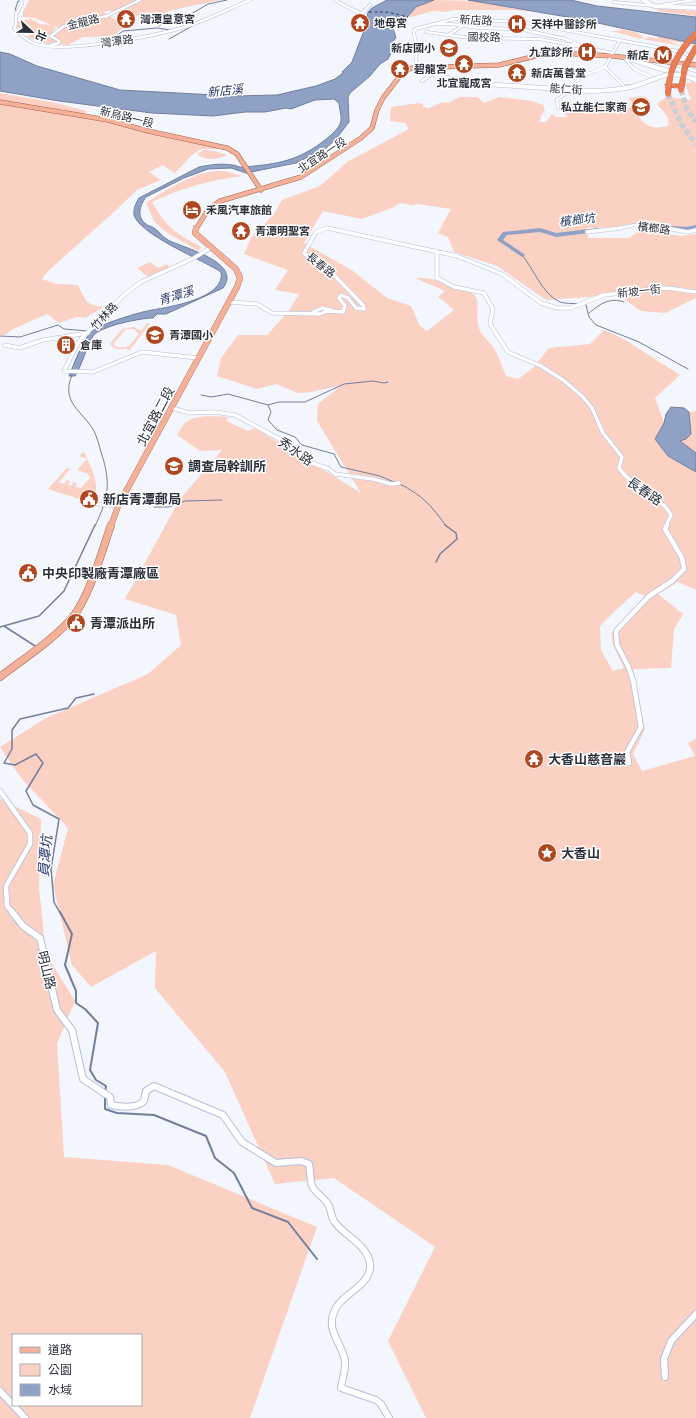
<svg xmlns="http://www.w3.org/2000/svg" width="696" height="1418" font-family="Roboto,'Noto Sans TC',sans-serif">
  <rect width="100%" height="100%" fill="#f3f6fc"/>
  <path fill="#fbd1c3" fill-rule="evenodd" d="M29,0H220L168,11L166,15L149,22C136,14 118,8 103,12L126,26L113,36L83,37L68,45L52,43L46,44L27,37L30,35L16,27L18,21L31,19L40,24L52,25L56,28L48,37L51,39V35L59,28L35,18L23,17V12Z
    M434,0L478,1L536,13L515,10H455L444,12L433,11L411,17L409,16L416,7Z
    M658,8L696,11V16L657,11Z
    M586,21L651,36L637,33L643,37L642,39C631,37 621,33 610,31H622L618,29V28Z
    M657,36L682,40L684,42L682,43L667,40L681,46L643,39L649,37L665,40L659,39Z
    M693,81L696,83V228L658,226L647,221L616,227L587,228L588,238H629L641,230L681,236L696,234V298L665,313L641,311L615,293L589,297L546,300L497,266L454,252L448,237L438,233L451,209L417,204L412,205L400,203L392,208L362,219L323,211L304,243L353,271L387,298L411,306L420,326L427,331L454,310L438,297L445,291L415,278C429,277 474,285 477,300C479,310 475,321 480,331C483,337 490,342 494,348C499,357 502,367 506,376L518,379L533,368L549,348L590,344L604,330L622,338L680,375L655,398L664,423L655,439L668,456L696,472V590L678,582L658,594L683,614L674,629L671,668L633,669L645,729L633,754L642,771L695,756L688,743L696,739V1418H426L388,1341L435,1247L334,1178L275,1184L225,1072L155,988L156,951L91,987L72,965L53,885L68,828L21,778L0,747L46,718L148,674L181,645L176,615L125,599L180,499L222,450L200,451L177,435C179,432 181,427 184,424C192,414 216,416 228,417L226,421L248,431L255,428L361,493L317,421L318,404L342,385L312,392L298,393L276,384L257,389L217,376L221,358L238,335H267L288,312L299,294L275,290L288,270L244,254L251,238L274,214L282,200L320,186L347,162L409,129L405,123L390,121L391,107L419,103L423,104V107L429,108L442,102L448,103L460,97H477L484,103L499,97L532,101L543,105L545,110L541,116L540,122H546L552,114L556,117H568L560,110L562,101L582,106L594,104L633,108C643,123 647,131 668,126C670,115 664,113 657,104L666,97L691,100L685,83H690ZM636,592L645,596L611,633L613,645L624,668L613,671L601,650L600,626L617,609Z
    M0,93L56,103L87,111L83,116L110,121L219,148C213,151 208,148 202,149C192,152 183,165 175,173L162,165L149,172L161,180L137,190L114,212L47,272L42,279L56,284L78,285C86,301 85,305 104,307L85,318L77,317L59,323L47,314L13,329L5,335H0Z
    M642,96L646,97L652,103L635,106L628,98Z
    M204,150L214,151L227,155C218,160 205,161 197,154Z
    M216,171H224L242,176C211,180 181,188 152,202C167,229 176,233 201,247L199,251L166,232L154,221L146,203C168,189 190,174 216,171Z
    M150,262L158,268L166,264L170,267L148,277L137,268Z
    M147,323H150L130,350H127V348C121,350 114,350 110,344L122,329L134,327L141,331ZM126,329H134L139,334L129,346C123,348 117,349 113,344Z
    M696,411V453L679,441L686,439L691,434L689,412Z
    M84,452C89,464 102,485 93,499L87,497L86,499L91,501L89,502L48,489L67,468L72,470H69L59,482L64,484L67,480L71,482L67,484L72,486L73,482L77,483L75,487L81,488L91,477L88,476L89,474L77,470L87,459L79,456Z
    M0,799L41,819L39,888L46,954L75,1001L57,1044L64,1157L168,1165L317,1227L250,1418H0ZM13,1335H141V1405H13Z"/>
  <path fill="#90a1c6" stroke="#727f9c" d="M387,0H434L416,7L405,20L392,25L396,38L394,40L393,49L388,59L380,64L370,76L350,93L348,97L349,122L336,139L326,148L296,163L246,173L231,168L208,169L184,178L146,197C140,205 136,217 146,224C148,226 151,226 154,228C159,231 162,237 168,240C183,248 243,262 223,288L166,314H157L153,318C141,318 100,326 93,336C86,348 83,363 75,376H69C74,364 84,336 94,330C103,323 140,312 152,310C170,307 226,298 221,272C203,260 140,235 134,215C133,209 136,203 139,198L199,167C209,165 221,163 232,165C236,165 239,168 244,167C278,164 298,161 325,140C331,135 339,129 341,121C342,116 339,108 339,103L334,99L315,100L291,109L286,108L265,112H245L213,116L152,113L59,101L0,91V52L10,54L37,66L120,90L235,96L277,95L316,86L335,79L343,73L342,72L352,62L365,28L368,12L372,8Z
    M468,0H571L597,6L696,17V44L579,19Z
    M671,407L684,408L689,412L691,434L686,439L680,441L696,453V472L668,456L655,439L664,423L666,414Z"/>
  <g fill="none" stroke-linecap="round" stroke-linejoin="round">
    <path stroke="#727f9c" stroke-width="1" d="M18,10H15L18,1H21
      M159,26L168,20L186,17L208,4L227,0
      M115,37L123,31L157,28L170,30
      M169,39L194,25
      M522,255C534,269 542,294 560,302C566,304 573,303 579,304
      M586,305L589,317L596,325L639,342L688,369
      M589,313C600,304 609,297 624,302
      M0,336L20,337L58,325L64,329L88,331
      M72,375C60,403 83,411 94,431C97,437 99,445 101,452C111,482 109,497 95,526
      M201,395L211,397L228,394L268,405L271,412L268,420L277,430L295,437L302,445L334,454L341,467L380,476L394,482
      M268,405L279,402H305L344,384L373,381L384,383L388,382
      M400,484C423,496 431,505 446,526
      M154,507H169L185,501L222,500"/>
    <path stroke="#727f9c" stroke-width="1.5" d="M436,562L440,554L457,539L456,533L445,525
      M4,626L35,646
      M0,627L39,616L64,591L95,525
      M60,913L54,902L51,869L59,819L33,805L26,791L43,763L36,754L15,765L4,763L12,749V730L20,719L68,708L76,698L94,694"/>
    <path stroke="#727f9c" stroke-width="2" d="M60,912L72,934L65,965L76,991V1003L85,1009L98,1023L90,1070L96,1080L106,1086L105,1092
      M105,1096V1109L117,1113L154,1115L206,1136L215,1158L234,1173L252,1208L288,1222L317,1259"/>
    <path fill="#90a1c6" fill-rule="evenodd" d="M660,225L686,227L696,225V229L686,231L658,228V226Z
      M540,228L556,233L598,228L601,230L598,232L556,237L540,232L507,235L503,240L524,254L525,255L522,257L497,240L503,232Z"/>
    <path stroke="#263969" stroke-width="1" stroke-dasharray="3 2.5" stroke-linecap="butt" d="M369,12H387L408,17"/>
    <path stroke="#cbced5" stroke-width="5.5" stroke-dasharray="5.5 2.5" stroke-linecap="butt" d="M681,90L687,109L696,122
      M668,94L682,125L696,144"/>
    <defs>
      <path id="street-far3" d="M21,0L22,4L16,14V24L14,28C20,35 25,39 33,43C63,55 162,35 194,24C213,17 231,8 250,0
        M335,0C344,5 353,11 362,13
        M614,2L654,6
        M662,5L694,0
        M437,24H451L480,28L519,29L566,39L579,45
        M364,27L362,14L370,5
        M426,32L471,38L540,39L613,53
        M448,35L464,25
        M51,45L59,43V41L51,36L64,26L107,16L140,0
        M625,59L634,69L656,79
        M677,65L696,71
        M605,67L625,87L629,86
        M419,68C414,60 417,57 417,49C417,41 412,37 415,29L454,19L521,22L683,52L696,61
        M422,81L434,73
        M558,108L557,100L570,90L580,77L605,67L620,40
        M325,229H330
        M616,229L634,225L645,228L669,229"/>
      <path id="street-far2" d="M643,228H666L688,232L696,230
        M587,232L621,228
        M437,251V278L454,287L484,293L493,309L490,324L508,352L541,366L563,380L583,397L592,408L603,433L622,457L619,468C633,489 659,493 671,515L666,526
        M229,302L257,304L272,313L320,314L327,311L343,312L345,306L339,298L341,295L348,298L356,308L364,309L363,305L332,273L304,253L316,232L327,228L457,256L502,274L541,303L557,308H571L604,295L653,289L667,288L696,292
        M310,314L322,308L334,311
        M5,345L19,348L43,340L88,333
        M198,358L142,352L93,372L64,371L79,341L125,294L141,282L194,258L210,248
        M172,408L190,413L215,412L235,415L300,450L302,457L306,461L329,469L335,474L373,479L391,484L399,483
        M89,503L118,506"/>
      <path id="street-far1" d="M629,763L627,752L641,727L633,680L628,666L617,645L616,631L649,596L672,581L684,569L682,558L665,529L667,525
        M0,791L30,833V844L6,886L7,906L13,913"/>
      <path id="street" d="M12,912L23,926L40,938L57,1010L72,1030L83,1079L110,1097L111,1105C121,1107 136,1109 144,1101L146,1091L154,1086L223,1115L242,1142L276,1163L301,1161L309,1164C311,1172 309,1180 313,1188C318,1195 326,1199 329,1206C331,1211 331,1216 334,1221C343,1235 363,1242 369,1259C377,1285 341,1292 334,1312C326,1331 342,1343 345,1361C346,1370 342,1379 341,1388L376,1400L381,1404L389,1418
        M665,1377L664,1359L671,1341L696,1314
        M0,1391L25,1418"/>
      <path id="secondary" d="M643,0L654,6L696,8
        M630,59L677,74
        M432,67L436,76L486,84L588,91"/>
      <path id="primary-far2" d="M0,102L108,120L148,131L227,148L237,154L261,190
        M196,229L208,210L220,201L301,177L361,138L372,128L377,110L383,98L403,72L412,68L499,65L540,55L557,53L612,56L696,65"/>
      <path id="primary-far1" d="M111,526L118,506L237,287L240,278L236,269L195,233L196,228"/>
      <path id="primary" d="M0,677C22,660 54,639 72,618C89,598 102,551 111,525"/>
      <path id="highway" d="M666,84H681L684,86C680,89 669,88 665,85Z"/>
    </defs>
    <use href="#street-far3" stroke="#b2bfdd" stroke-width="3.5"/>
    <use href="#street-far2" stroke="#b2bfdd" stroke-width="4.5"/>
    <use href="#street-far1" stroke="#b2bfdd" stroke-width="6"/>
    <use href="#street" stroke="#b2bfdd" stroke-width="8"/>
    <use href="#secondary" stroke="#b2bfdd" stroke-width="5"/>
    <use href="#primary-far2" stroke="#a8624c" stroke-width="5"/>
    <use href="#primary-far1" stroke="#a8624c" stroke-width="6"/>
    <use href="#primary" stroke="#a8624c" stroke-width="8"/>
    <use href="#highway" stroke="#a8624c" stroke-width="1"/>
    <use href="#street-far3" stroke="#fff" stroke-width="2.5"/>
    <use href="#street-far2" stroke="#fff" stroke-width="3.5"/>
    <use href="#street-far1" stroke="#fff" stroke-width="4.5"/>
    <use href="#street" stroke="#fff" stroke-width="6"/>
    <use href="#secondary" stroke="#fff" stroke-width="4"/>
    <use href="#primary-far2" stroke="#f3b199" stroke-width="4"/>
    <use href="#primary-far1" stroke="#f3b199" stroke-width="5.5"/>
    <use href="#primary" stroke="#f3b199" stroke-width="7"/>
    <use href="#highway" fill="#eb7d55" fill-rule="evenodd"/>
    <defs>
      <path id="secondary-bridge" d="M588,91C602,91 617,90 631,87C659,80 666,67 696,80"/>
      <path id="highway-bridge" d="M681,90L685,67L696,47
        M668,94C669,69 678,51 696,34"/>
    </defs>
    <use href="#secondary-bridge" stroke="#b2bfdd" stroke-width="5" stroke-linecap="butt"/>
    <use href="#highway-bridge" stroke="#a8624c" stroke-width="6" stroke-linecap="butt"/>
    <use href="#secondary-bridge" stroke="#fff" stroke-width="4"/>
    <use href="#highway-bridge" stroke="#eb7d55" stroke-width="5.5"/>
  </g>
  <defs>
    <symbol id="temple-disc" viewBox="-11 -11 22 22"><circle r="9.5" fill="#af4820" stroke="#fff"/><path d="M0-6L5-2H3V0L6.5 2.5H4V6H1.5V3h-3V6H-4V2.5H-6.5L-3 0V-2H-5Z" fill="#fff"/></symbol>
    <symbol id="hospital-disc" viewBox="-11 -11 22 22"><circle r="9.5" fill="#af4820" stroke="#fff"/><path d="M-5-5h3v3.5h4V-5h3V5h-3V1.5h-4V5h-3Z" fill="#fff"/></symbol>
    <symbol id="school-disc" viewBox="-11 -11 22 22"><circle r="9.5" fill="#af4820" stroke="#fff"/><path d="M0-5L7-2L0 1L-7-2ZM-4 1L0 2.5L4 1V4Q0 6-4 4Z" fill="#fff"/></symbol>
    <symbol id="metro-disc" viewBox="-11 -11 22 22"><circle r="9.5" fill="#af4820" stroke="#fff"/><path d="M-5.5 5V-5H-3L0 0L3-5H5.5V5H3V-.5L0 4L-3-.5V5Z" fill="#fff"/></symbol>
    <symbol id="hotel-disc" viewBox="-11 -11 22 22"><circle r="9.5" fill="#af4820" stroke="#fff"/><path d="M-6-4.5h1.5V1H6V5H4.5V3h-9V5H-6ZM-4 0a1.8 1.8 0 1 1 3.6 0ZM.5 0V-2.5h3Q6-2.5 6 0Z" fill="#fff"/></symbol>
    <symbol id="building-disc" viewBox="-11 -11 22 22"><circle r="9.5" fill="#af4820" stroke="#fff"/><path d="M-4-6H4V6H1V3H-1V6H-4ZM-2.5-4.3h1.7v1.8h-1.7ZM.8-4.3h1.7v1.8H.8ZM-2.5-1h1.7V.8h-1.7ZM.8-1h1.7V.8H.8Z" fill="#fff"/></symbol>
    <symbol id="university-disc" viewBox="-11 -11 22 22"><circle r="9.5" fill="#af4820" stroke="#fff"/><path d="M0-5L7-2L0 1L-7-2ZM-4 1L0 2.5L4 1V4Q0 6-4 4Z" fill="#fff"/></symbol>
    <symbol id="civic-disc" viewBox="-11 -11 22 22"><circle r="9.5" fill="#af4820" stroke="#fff"/><path d="M-.6-6.5H3V-4.5H.6V-3L4-1V1h2V6H-6V1h2V-1L-.6-3ZM-1.2 2.5V6h2.4V2.5Z" fill="#fff"/></symbol>
    <symbol id="sight-disc" viewBox="-11 -11 22 22"><circle r="9.5" fill="#af4820" stroke="#fff"/><path d="M0-6L1.8-2.2L6-1.7L2.9 1.2L3.7 5.4L0 3.3L-3.7 5.4L-2.9 1.2L-6-1.7L-1.8-2.2Z" fill="#fff"/></symbol>
  </defs>
  <g fill-rule="evenodd">
    <use href="#temple-disc" x="115" y="8" width="22" height="22"/>
    <use href="#temple-disc" x="349" y="12" width="22" height="22"/>
    <use href="#hospital-disc" x="506" y="13" width="22" height="22"/>
    <use href="#school-disc" x="438" y="37" width="22" height="22"/>
    <use href="#hospital-disc" x="576" y="41" width="22" height="22"/>
    <use href="#metro-disc" x="652" y="44" width="22" height="22"/>
    <use href="#temple-disc" x="453" y="53" width="22" height="22"/>
    <use href="#temple-disc" x="389" y="58" width="22" height="22"/>
    <use href="#temple-disc" x="506" y="62" width="22" height="22"/>
    <use href="#school-disc" x="630" y="96" width="22" height="22"/>
    <use href="#hotel-disc" x="181" y="199" width="22" height="22"/>
    <use href="#temple-disc" x="230" y="220" width="22" height="22"/>
    <use href="#school-disc" x="144" y="324" width="22" height="22"/>
    <use href="#building-disc" x="55" y="334" width="22" height="22"/>
    <use href="#university-disc" x="163" y="455" width="22" height="22"/>
    <use href="#civic-disc" x="78" y="488" width="22" height="22"/>
    <use href="#civic-disc" x="17" y="562" width="22" height="22"/>
    <use href="#civic-disc" x="65" y="612" width="22" height="22"/>
    <use href="#temple-disc" x="523" y="748" width="22" height="22"/>
    <use href="#sight-disc" x="536" y="842" width="22" height="22"/>
  </g>
  <g text-anchor="middle" stroke-width="3" stroke-linejoin="round" paint-order="stroke">
    <g font-size="11" font-weight="bold" fill="#2b303b" stroke="#fff" text-anchor="start">
      <text x="140" y="23">灣潭皇意宮</text>
      <text x="374" y="27">地母宮</text>
      <text x="531" y="28">天祥中醫診所</text>
      <text x="435" y="52" text-anchor="end">新店國小</text>
      <text x="573" y="56" text-anchor="end">九宜診所</text>
      <text x="649" y="59" text-anchor="end">新店</text>
      <text x="414" y="73">碧龍宮</text>
      <text x="531" y="77">新店萬善堂</text>
      <text x="464" y="87" text-anchor="middle">北宜寵成宮</text>
      <text x="627" y="111" text-anchor="end">私立能仁家商</text>
      <text x="206" y="214">禾風汽車旅館</text>
      <text x="255" y="235">青潭明聖宮</text>
      <text x="169" y="339">青潭國小</text>
      <text x="80" y="349">倉庫</text>
    </g>
    <g font-size="11" fill="#2b303b" stroke="#fff">
      <text transform="translate(476 20) rotate(3)" y="4">新店路</text>
      <text transform="translate(83 22) rotate(-14)" y="4">金龍路</text>
      <text transform="translate(484 37) rotate(1)" y="4">國校路</text>
      <text transform="translate(117 41) rotate(-8)" y="4">灣潭路</text>
      <text transform="translate(566 89) rotate(4)" y="4">能仁街</text>
      <text transform="translate(127 117) rotate(14)" y="4">新烏路一段</text>
      <text transform="translate(322 155) rotate(-33)" y="4">北宜路一段</text>
      <text transform="translate(654 228) rotate(7)" y="4">檳榔路</text>
      <text transform="translate(321 265) rotate(38)" y="4">長春路</text>
      <text transform="translate(639 291) rotate(-6)" y="4">新坡一街</text>
      <text transform="translate(104 316) rotate(-47)" y="4">竹林路</text>
    </g>
    <g font-size="12" font-style="italic" fill="#263969" stroke="#fff">
      <text transform="translate(225 91) rotate(-6)" y="4">新店溪</text>
      <text transform="translate(577 220) rotate(-7)" y="4">檳榔坑</text>
      <text transform="translate(176 296) rotate(-17)" y="4">青潭溪</text>
    </g>
    <g font-size="13" fill="#2b303b" stroke="#fff">
      <text transform="translate(155 416) rotate(-62)" y="5">北宜路二段</text>
      <text transform="translate(296 451) rotate(35)" y="5">秀水路</text>
      <text transform="translate(645 491) rotate(34)" y="5">長春路</text>
      <text transform="translate(47 970) rotate(76)" y="5">明山路</text>
    </g>
    <g font-size="13" font-weight="bold" fill="#2b303b" stroke="#fff" text-anchor="start">
      <text x="188" y="471">調查局幹訓所</text>
      <text x="103" y="504">新店青潭郵局</text>
      <text x="42" y="578">中央印製廠青潭廠區</text>
      <text x="90" y="628">青潭派出所</text>
      <text x="548" y="764">大香山慈音巖</text>
      <text x="561" y="858">大香山</text>
    </g>
    <g font-size="14" font-style="italic" fill="#263969" stroke="#fff">
      <text transform="translate(45 856) rotate(-85)" y="5">員潭坑</text>
    </g>
  </g>
  <rect x="12" y="1334" width="130" height="72" fill="#ffffff" stroke="#aaacb1"/>
  <rect x="20" y="1347" width="20" height="6" fill="#f3b199" stroke="#aaacb1"/>
  <text x="48" y="1354" font-size="12" fill="#2b303b">道路</text>
  <rect x="20" y="1364" width="20" height="12" fill="#fbd1c3" stroke="#aaacb1"/>
  <text x="48" y="1374" font-size="12" fill="#2b303b">公園</text>
  <rect x="20" y="1384" width="20" height="12" fill="#90a1c6" stroke="#aaacb1"/>
  <text x="48" y="1394" font-size="12" fill="#2b303b">水域</text>
  <g transform="translate(32 32) rotate(112)" stroke="#ffffff" stroke-width="3" paint-order="stroke">
  <path d="M0-3L7 15L0 10L-7 15Z" fill="#2b303b"/>
  <text y="-6" font-size="11" font-weight="bold" text-anchor="middle" fill="#2b303b">北</text>
  </g>
</svg>
